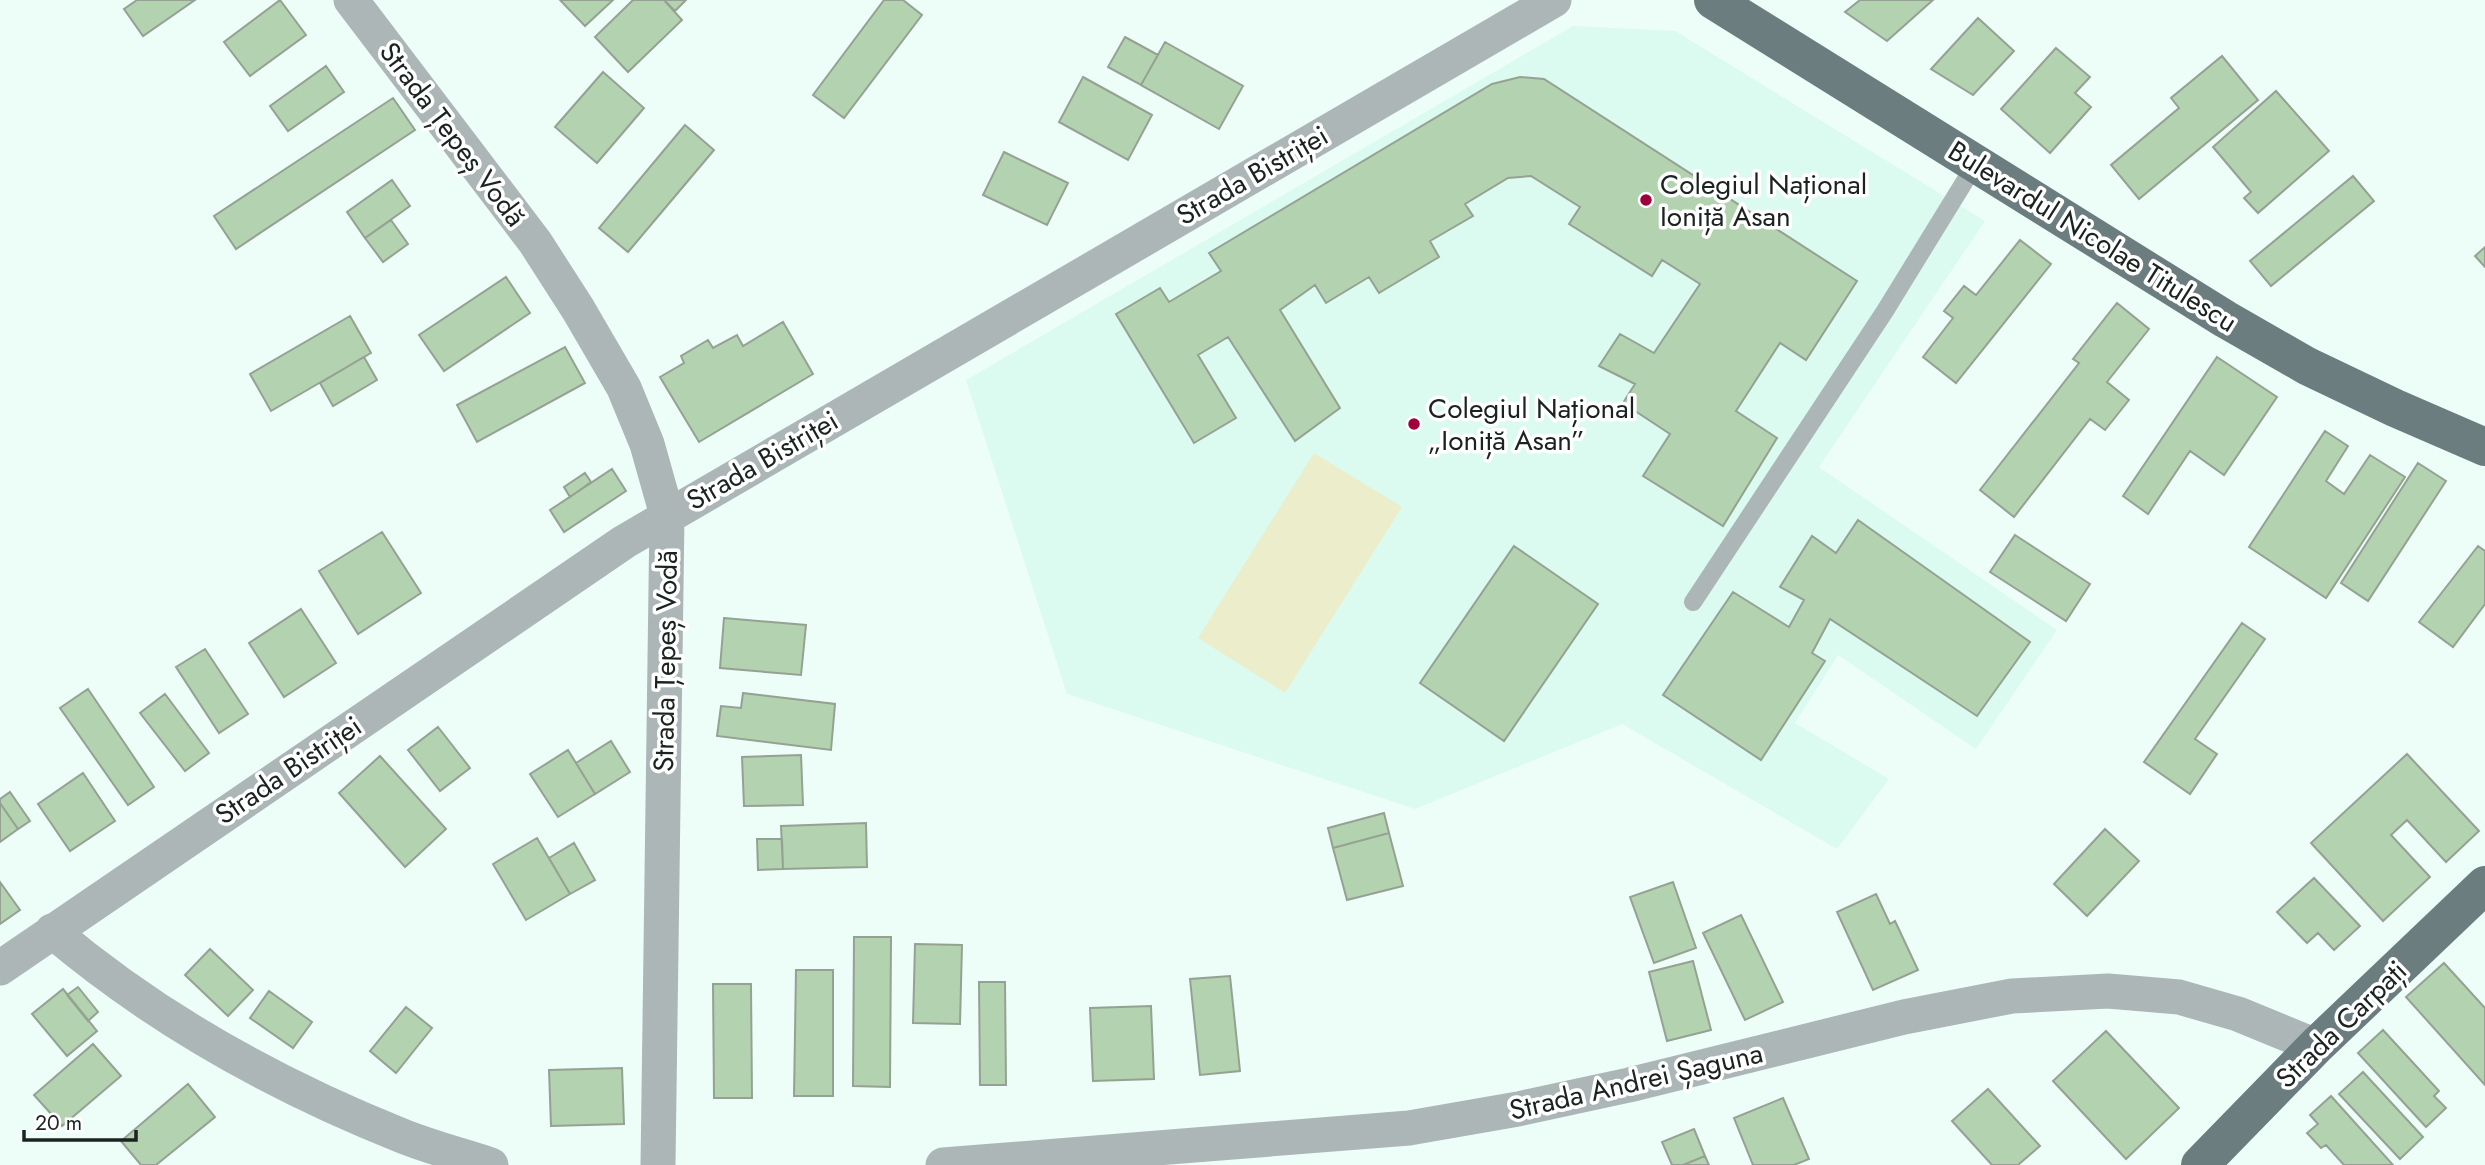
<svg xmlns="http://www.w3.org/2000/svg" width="2485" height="1165" font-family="Jost,sans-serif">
  <rect width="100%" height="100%" fill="#edfef9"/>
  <path fill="#dbfaf0" d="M1573,26L1675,31L1985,221L1819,467L2057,630L1976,749L1838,655L1795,723L1889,779L1837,849L1622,724L1415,809L1067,694L966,380Z"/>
  <path fill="#ecedca" d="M1314,453L1402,507L1285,693L1198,638Z"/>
  <path fill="#b3d2af" stroke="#95a193" stroke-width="2" d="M137,0H195L143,36L124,9Z
    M280,0L306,35L250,76L224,42Z
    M560,0H613L585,26Z
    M633,0H664L682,20L628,72L595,37Z
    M664,0H686L675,11Z
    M884,0H903L922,15L844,118L813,95Z
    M1860,0H1933L1887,41L1845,12Z
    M1978,18L2014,51L1973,95L1931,69Z
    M1125,37L1158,55L1141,85L1108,67Z
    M1165,42L1243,86L1219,129L1141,85Z
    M2056,48L2090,77L2075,93L2091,107L2050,153L2001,109Z
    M2222,56L2258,100L2139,199L2111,165L2179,108L2171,98Z
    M326,66L344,92L288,131L270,106Z
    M603,72L644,108L597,163L555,127Z
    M1083,77L1152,115L1128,160L1059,122Z
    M1520,77L1544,79L1857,281L1806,360L1780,343L1736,411L1777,438L1723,526L1643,476L1670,434L1623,403L1635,384L1599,366L1620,334L1654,353L1700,284L1662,260L1652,276L1569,224L1580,207L1531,176L1508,178L1465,204L1473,216L1430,241L1439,257L1379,293L1369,277L1326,303L1315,285L1280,310L1340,408L1295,441L1228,337L1198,355L1236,418L1194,443L1116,314L1160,288L1169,302L1221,271L1209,253L1492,84Z
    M2276,91L2329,151L2258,213L2244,198L2251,192L2213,147Z
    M393,98L415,130L236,249L214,216Z
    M685,125L714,150L628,252L599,228Z
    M1004,152L1068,183L1047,225L983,195Z
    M2353,176L2374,201L2271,286L2250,261Z
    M392,180L410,206L365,238L347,212Z
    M391,220L408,244L383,262L365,238Z
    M2020,240L2051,264L1956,383L1923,357L1953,318L1944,311L1964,286L1976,295Z
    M2485,247V267L2475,256Z
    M506,277L530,313L444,371L419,335Z
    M2117,303L2149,329L2107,382L2129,400L2105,430L2090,419L2014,517L1980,490L2079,363L2073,359Z
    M350,316L371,353L271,411L250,374Z
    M783,322L813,374L699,442L660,377L684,363L681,356L708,340L713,348L737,335L743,346Z
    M565,347L585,383L477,442L457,405Z
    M364,357L377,380L333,406L320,383Z
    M2217,357L2277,397L2224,475L2190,451L2148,514L2123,496Z
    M2325,431L2348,446L2326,481L2344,494L2370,455L2405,477L2326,598L2249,547Z
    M2418,463L2446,481L2368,601L2341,583Z
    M612,469L626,491L564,532L550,510Z
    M585,473L591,482L570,497L564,487Z
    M1858,520L2030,642L1977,716L1830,619L1812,653L1825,661L1761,760L1663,695L1733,592L1789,627L1804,600L1780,587L1812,536L1836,553Z
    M382,532L421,593L358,634L319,571Z
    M2015,535L2090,584L2066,621L1990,572Z
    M1514,546L1598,604L1504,741L1420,683Z
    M2478,546L2485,551V604L2453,647L2419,622Z
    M301,609L336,663L284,697L249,643Z
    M724,618L806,625L801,675L720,668Z
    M2242,623L2265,639L2195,739L2217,754L2190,794L2144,762Z
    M205,649L248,714L219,733L176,667Z
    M88,689L154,787L128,805L60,708Z
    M743,693L835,704L831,750L717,736L721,706L741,708Z
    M165,694L209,753L185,771L140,713Z
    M438,727L470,768L440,791L408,750Z
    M611,741L630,772L595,794L576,763Z
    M568,750L595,794L558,817L530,774Z
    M2407,754L2479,831L2446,862L2407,820L2391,835L2430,877L2383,921L2311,843Z
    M801,755L803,805L744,806L742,757Z
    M380,756L446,829L405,867L339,793Z
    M83,773L115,821L70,851L38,804Z
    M10,792L30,821L18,829L0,803V799Z
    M0,803L18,829L0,842Z
    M1384,813L1389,833L1333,848L1328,828Z
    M866,823L867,867L783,869L781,826Z
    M2105,829L2139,861L2087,916L2054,884Z
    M1389,833L1403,886L1347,900L1333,848Z
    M537,838L570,894L526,920L493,864Z
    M757,839H782L783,869L758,870Z
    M574,843L595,880L570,894L549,858Z
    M2314,878L2360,926L2334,950L2318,933L2307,943L2277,912Z
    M0,882L20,910L0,924Z
    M1673,882L1696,948L1654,963L1630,897Z
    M1876,894L1890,924L1895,921L1918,970L1873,990L1837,912Z
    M1741,915L1783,1002L1745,1020L1703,933Z
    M854,937H891L890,1087L853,1086Z
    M915,944L962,945L960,1024L913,1023Z
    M210,949L253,990L228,1016L185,975Z
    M1693,961L1711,1030L1667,1041L1649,972Z
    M2444,963L2485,1008V1085L2406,997Z
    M796,970H833V1096H794Z
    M1230,976L1240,1071L1200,1075L1190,979Z
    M979,982H1005L1006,1085H980Z
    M713,984H751L752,1098H714Z
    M78,987L98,1012L88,1021L67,995Z
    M63,989L97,1031L67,1056L32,1014Z
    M269,991L312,1022L293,1048L250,1018Z
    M1151,1006L1154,1079L1093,1081L1090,1008Z
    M406,1007L432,1028L396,1073L370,1051Z
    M2383,1030L2439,1091L2434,1096L2446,1108L2426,1127L2358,1053Z
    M2106,1031L2179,1108L2126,1159L2053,1081Z
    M93,1044L121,1076L62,1126L34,1095Z
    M622,1068L624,1124L551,1126L549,1070Z
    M2363,1072L2423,1137L2400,1159L2339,1094Z
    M188,1084L215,1117L156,1165H141L121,1141Z
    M1988,1089L2040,1146L2018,1165H1992L1952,1121Z
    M2331,1096L2393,1165H2344L2326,1145L2321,1148L2307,1133L2318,1124L2310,1115Z
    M1783,1098L1809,1159L1794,1165H1753L1734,1118Z
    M1694,1129L1705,1156L1683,1165H1672L1662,1142Z
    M1705,1156L1709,1165H1683Z"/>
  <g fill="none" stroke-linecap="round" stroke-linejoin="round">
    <path stroke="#acb6b7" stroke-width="18" d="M1693,602L1885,311L1976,163"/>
    <path stroke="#acb6b7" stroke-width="35" d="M351,0L535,242L578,309L624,388L647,444L667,515L658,1165
      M52,931C155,1018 275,1085 400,1135C429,1147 461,1155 491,1165
      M0,968L624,542L1554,0
      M943,1165L1409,1128L1518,1109L1629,1085L1904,1017L2012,996L2108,991L2179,997L2238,1014L2316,1046"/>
    <path stroke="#6c7d80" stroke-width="38" d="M1713,0L2225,319L2307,366L2395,408L2485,447
      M2200,1165L2316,1046L2485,885"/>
  </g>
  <g fill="#a0013d" stroke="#fff" stroke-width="2.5">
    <circle cx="1646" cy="200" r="7"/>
    <circle cx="1414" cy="424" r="7"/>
  </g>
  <g text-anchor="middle" stroke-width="7" stroke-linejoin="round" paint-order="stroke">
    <g font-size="28" fill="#1b2320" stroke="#fff">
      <text transform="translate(453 134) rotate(53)" y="10">Strada Țepeș Vodă</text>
      <text transform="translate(1252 175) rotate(-30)" y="10">Strada Bistriței</text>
      <text transform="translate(2093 236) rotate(32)" y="10">Bulevardul Nicolae Titulescu</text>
      <text transform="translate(762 460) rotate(-30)" y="10">Strada Bistriței</text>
      <text transform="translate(665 661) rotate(-89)" y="10">Strada Țepeș Vodă</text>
      <text transform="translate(288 770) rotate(-34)" y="10">Strada Bistriței</text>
      <text transform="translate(2341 1024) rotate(-44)" y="10">Strada Carpați</text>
      <text transform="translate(1636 1081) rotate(-13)" y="10">Strada Andrei Șaguna</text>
    </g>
    <g font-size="28" fill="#1b2320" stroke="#fff" text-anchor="start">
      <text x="1660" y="194">Colegiul Național<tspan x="1660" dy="32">Ioniță Asan</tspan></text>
      <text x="1428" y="418">Colegiul Național<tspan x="1428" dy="32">„Ioniță Asan”</tspan></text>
    </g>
  </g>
  <path d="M24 1130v10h112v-10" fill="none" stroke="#1b2320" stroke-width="3.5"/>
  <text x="35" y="1130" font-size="21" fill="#1b2320" stroke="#ffffff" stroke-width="5" paint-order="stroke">20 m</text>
</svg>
